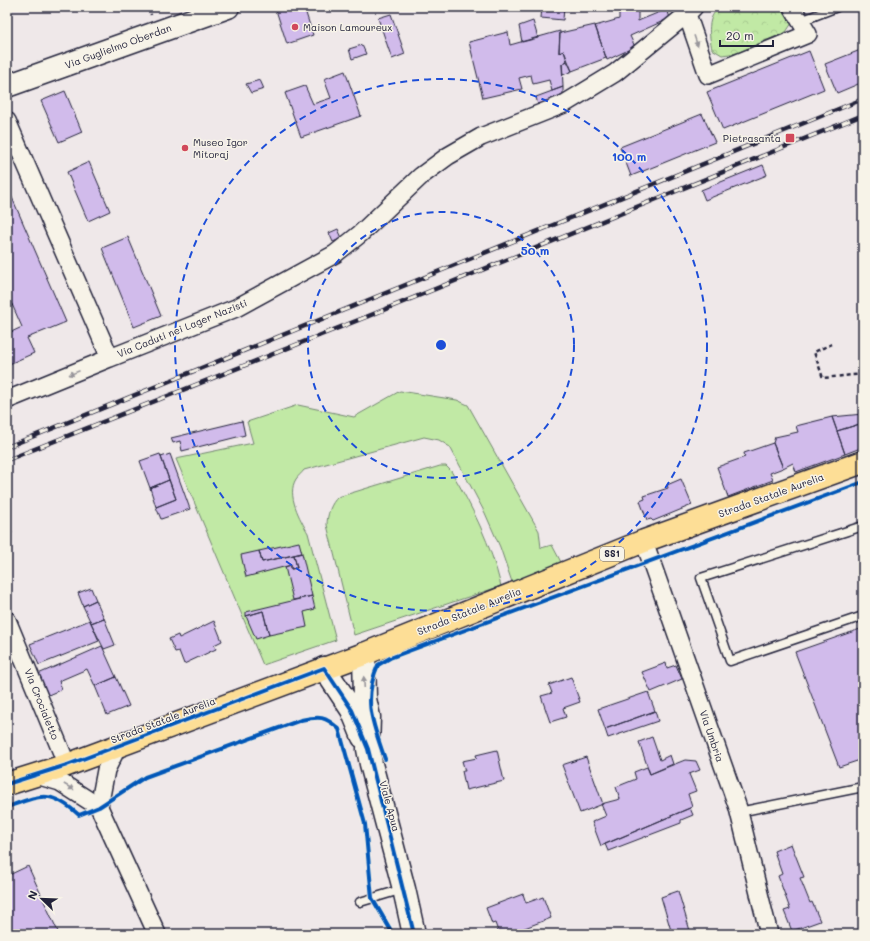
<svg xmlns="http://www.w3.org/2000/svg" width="870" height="941" font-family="Mali,sans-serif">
  <defs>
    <pattern id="park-crowns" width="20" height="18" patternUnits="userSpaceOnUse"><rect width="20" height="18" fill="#c1e9a5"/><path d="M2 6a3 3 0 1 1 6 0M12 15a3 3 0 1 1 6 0" fill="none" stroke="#a6c88f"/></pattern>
  </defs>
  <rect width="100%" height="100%" fill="#efe8e9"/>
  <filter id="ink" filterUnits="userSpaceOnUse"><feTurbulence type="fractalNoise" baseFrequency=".025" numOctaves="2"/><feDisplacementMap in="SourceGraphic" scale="8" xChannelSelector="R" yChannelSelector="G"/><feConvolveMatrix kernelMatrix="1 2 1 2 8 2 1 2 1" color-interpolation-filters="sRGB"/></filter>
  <g filter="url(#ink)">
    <path fill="#c1e9a5" stroke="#728670" d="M400,391L457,400L468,405L539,531L541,548L552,545L562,564L512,582L500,547L485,513L450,447L439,440L424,437L304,470C302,473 298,476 296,479C286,495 300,519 308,533L336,640L263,665L176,459L253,443L247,422L298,405L354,417Z
      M440,466H446L451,471C473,508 491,545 501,586L354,635L327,525C327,515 331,503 338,497Z"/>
    <path fill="url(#park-crowns)" stroke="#728670" d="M720,7H785L792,23L786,32L737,53L722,55L712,49C709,35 706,17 720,7Z"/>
    <path fill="#d1bbeb" stroke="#22223b" d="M275,7H304L313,35L287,44Z
      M542,7H564L563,20L541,18Z
      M619,7H638V21L667,9L670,18L630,36L635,47L607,60L595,26L619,19Z
      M391,14L405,54L392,59L378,18Z
      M533,21L538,38L522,42L519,26Z
      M595,25L606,58L572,71L564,51L559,53L560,33Z
      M560,31L559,50V53L564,51L567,61L562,64L563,87L552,91L549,80L533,84L531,75L519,78L522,89L483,98L469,42L508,32L510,45Z
      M362,45L366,54L352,59L349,49Z
      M863,49V82L837,93L825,64Z
      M809,51L824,89L723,130L707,92Z
      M567,61L572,71L563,75L562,64Z
      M345,71L361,116L301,137L285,93L305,86L313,104L331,98L324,79Z
      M260,80L264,89L251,93L246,84Z
      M563,87V94L538,105L536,97Z
      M65,91L82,132L59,142L41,101Z
      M702,114L715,142L631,176L620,147Z
      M89,162L110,211L88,221L67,172Z
      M763,165L767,175L705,200L701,190Z
      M7,186L66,322L27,338L34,353L7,365V334L22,327L7,293Z
      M338,229L342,238L333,242L329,233Z
      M128,237L161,316L134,327L102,248Z
      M863,414V423L837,431L832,417Z
      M832,417L845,454L796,472L793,463L783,468L773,443L775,437L798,432L796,426Z
      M242,421L245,435L182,451L180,441L173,443L171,438Z
      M863,423V447L845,454L837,431Z
      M773,443L783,468L770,473L773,480L728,497L717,467L745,457L744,453Z
      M160,454L169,480L150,488L140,461Z
      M170,454L190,509L161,519L156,507L176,499L161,457Z
      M681,479L692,505L653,521L651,519L647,520L640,501L645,499L644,496L668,488L667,485Z
      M169,480L176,499L156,507L150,488Z
      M7,520L12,533L7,535Z
      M299,542L302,553L262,562L259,551Z
      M259,551L262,562L294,555L297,568L291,569V565L246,577L241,555Z
      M302,553L312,596L293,600L285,567L291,565V569L297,568L294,555Z
      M91,588L96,600L83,606L78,593Z
      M312,596L315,609L304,612L307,627L269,635L263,611L246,616V612Z
      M96,600L104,618L91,623L83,606Z
      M263,611L269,635L256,639L246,616Z
      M104,618L115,645L104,649L91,623Z
      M90,620L99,641L39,665L30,644Z
      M214,621L222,641L214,645L216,649L184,664L179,651L175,652L169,639L178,635L179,638Z
      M863,628V759L839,767L795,652Z
      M102,646L116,677L95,686L87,669L59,681L62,689L46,696L36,675Z
      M666,663L667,668L676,665L682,679L651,692L642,672Z
      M116,677L129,706L107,715L95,686Z
      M571,677L580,702L563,708L566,717L550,722L541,696L552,693L549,685Z
      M648,692L655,711L605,729L598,709Z
      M655,711L658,721L608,738L605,729Z
      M652,737L660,760L670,755L673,764L650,774L639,742Z
      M497,750L504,781L466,790L462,771H465L462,761L477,758L476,755Z
      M586,757L603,804L580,813L562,765Z
      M685,760L696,761L700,770L689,774L696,791L688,794L692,807L601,846L592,822L606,816L601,804L620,799L616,787L636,779L634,772L647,767L650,774Z
      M690,808L693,815L681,820V823L608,851L605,844Z
      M791,844L804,877L800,878L810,903L812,902L820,921L792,931L784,911L790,909L778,876L782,874L774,851Z
      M28,866L59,934H7V876Z
      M678,891L691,934H672L661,897Z
      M523,894L526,903L543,897L551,918L509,934H499L495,923L492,924L486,908Z"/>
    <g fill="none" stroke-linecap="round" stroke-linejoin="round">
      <defs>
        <path id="lane" d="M801,21L837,7
          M863,526L701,578L730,661L863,616
          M739,812L863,787
          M360,902L403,889"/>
        <path id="street" d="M694,7L687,14L708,75L808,34L792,7
          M7,121L110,358L236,308L335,254L360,234L421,176L448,156L481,137L564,104L615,73L687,14
          M7,400L110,358
          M644,541L738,808L769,934
          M7,620L67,765
          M36,775L60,782L99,807L157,934
          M99,807L106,770L118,746"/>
        <path id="secondary" d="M7,86L228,7
          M364,654L365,699L369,717L368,749L371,764L404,889L414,934
          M324,668L352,710L363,737"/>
        <path id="primary" d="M7,784L67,765L364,654L644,541L863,462"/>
      </defs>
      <use href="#lane" stroke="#22223b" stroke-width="11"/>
      <use href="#street" stroke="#22223b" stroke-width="20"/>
      <use href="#secondary" stroke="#22223b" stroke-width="25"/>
      <use href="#primary" stroke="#22223b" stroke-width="25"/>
      <path stroke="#22223b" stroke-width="2.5" stroke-dasharray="4 3" stroke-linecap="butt" d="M149,7L151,15
        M832,344L814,352L823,378L863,374"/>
      <use href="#lane" stroke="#f7f3e8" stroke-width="8"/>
      <use href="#street" stroke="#f7f3e8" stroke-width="17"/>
      <use href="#secondary" stroke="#f7f3e8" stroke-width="22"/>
      <use href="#primary" stroke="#fdde96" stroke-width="22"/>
      <defs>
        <path id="rail" d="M7,447L863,99
          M7,460L381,311L863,115"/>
      </defs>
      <use href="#rail" stroke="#22223b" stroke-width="4.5"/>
      <use href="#rail" stroke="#f7f3e8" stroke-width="3" stroke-dasharray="9" stroke-linecap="butt"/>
      <defs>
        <path id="cycleway" d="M385,759C373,724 362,701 378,665L390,658L863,482
          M7,784L67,765L324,668L352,710L368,749L414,934
          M7,807C41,795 50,789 79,815L99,807L145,777L301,720C320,716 325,716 339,729L365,824L372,898L393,934"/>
      </defs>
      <use href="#cycleway" stroke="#f7f3e8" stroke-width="6"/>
      <use href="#cycleway" stroke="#0057b8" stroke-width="4"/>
    </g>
    <defs><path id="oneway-solid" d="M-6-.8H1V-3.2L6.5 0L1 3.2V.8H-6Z"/></defs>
    <g fill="#97959a">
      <use href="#oneway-solid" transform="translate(696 41) rotate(71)"/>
      <use href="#oneway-solid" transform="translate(74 373) rotate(158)"/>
      <use href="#oneway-solid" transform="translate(364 682) rotate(-93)"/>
      <use href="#oneway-solid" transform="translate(69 787) rotate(30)"/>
    </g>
  </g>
  <g fill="none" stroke="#1d4ed8" stroke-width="2" stroke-dasharray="7 5">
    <circle cx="441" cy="345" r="133"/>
    <circle cx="441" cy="345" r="266"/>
  </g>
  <g fill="#d1495b" stroke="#f7f3e8" stroke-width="1.5">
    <circle cx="295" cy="27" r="4"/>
    <rect x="785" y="133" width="10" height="10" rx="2"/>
    <circle cx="185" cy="148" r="4"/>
  </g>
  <g text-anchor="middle" stroke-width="3" stroke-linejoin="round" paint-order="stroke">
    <rect fill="#f7f3e8" stroke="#62616f" stroke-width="1" x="600" y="547" width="24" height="14" rx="3"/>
    <g font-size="9" font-weight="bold" fill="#22223b">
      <text x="612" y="557">SS1</text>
    </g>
    <g font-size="10" fill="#22223b" stroke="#f7f3e8" text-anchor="start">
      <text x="303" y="31">Maison Lamoureux</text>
      <text x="781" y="142" text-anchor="end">Pietrasanta</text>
      <text x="193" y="146">Museo Igor<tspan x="193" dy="12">Mitoraj</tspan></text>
    </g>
    <g font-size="10" fill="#22223b" stroke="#f7f3e8">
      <text transform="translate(118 46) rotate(-20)" y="4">Via Guglielmo Oberdan</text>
      <text transform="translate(182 328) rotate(-22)" y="4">Via Caduti nei Lager Nazisti</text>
      <text transform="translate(771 495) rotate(-20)" y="4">Strada Statale Aurelia</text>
      <text transform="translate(469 611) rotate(-22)" y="4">Strada Statale Aurelia</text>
      <text transform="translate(42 704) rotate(68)" y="4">Via Crocialetto</text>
      <text transform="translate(163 720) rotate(-21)" y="4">Strada Statale Aurelia</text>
      <text transform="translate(712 736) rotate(71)" y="4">Via Umbria</text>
      <text transform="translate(390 806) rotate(75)" y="4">Viale Apua</text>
    </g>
  </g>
  <circle cx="441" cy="345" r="6" fill="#1d4ed8" stroke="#f7f3e8" stroke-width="2"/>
  <g font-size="12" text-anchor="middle" font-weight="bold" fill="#1d4ed8" stroke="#f7f3e8" stroke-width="3" stroke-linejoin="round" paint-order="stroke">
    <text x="629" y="161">100 m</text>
    <text x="535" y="255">50 m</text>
  </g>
  <rect width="870" height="941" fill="none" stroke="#f7f3e8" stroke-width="24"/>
  <rect x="12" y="12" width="846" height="917" fill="none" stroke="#22223b" stroke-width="1.5" filter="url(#ink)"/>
  <g transform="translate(42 899) rotate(293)" stroke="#f7f3e8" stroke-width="3" paint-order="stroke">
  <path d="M0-3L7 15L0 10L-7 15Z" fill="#22223b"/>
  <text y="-6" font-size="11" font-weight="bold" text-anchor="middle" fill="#22223b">N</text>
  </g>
  <path d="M720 40v6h53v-6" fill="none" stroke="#22223b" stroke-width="2"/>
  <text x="726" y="40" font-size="12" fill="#22223b" stroke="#f7f3e8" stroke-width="3" paint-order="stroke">20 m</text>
</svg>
